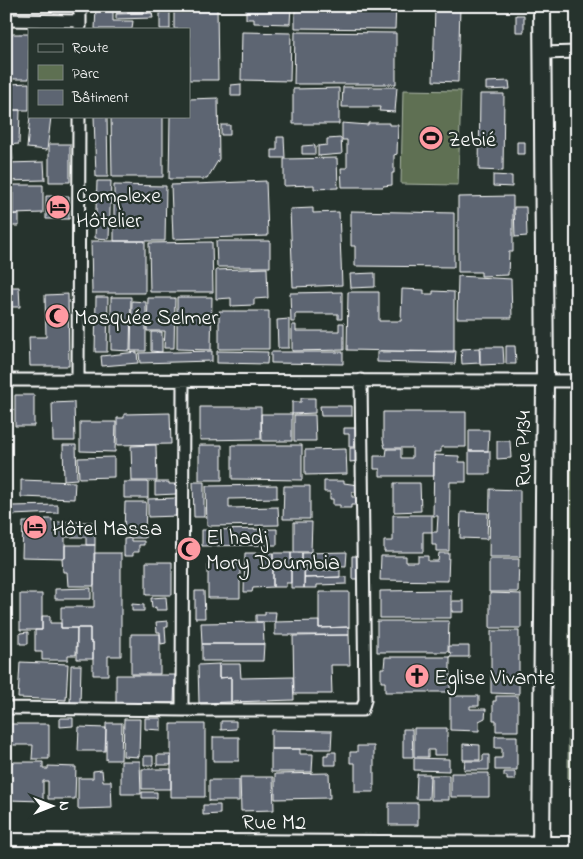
<svg xmlns="http://www.w3.org/2000/svg" width="583" height="859" font-family="'Indie Flower',sans-serif">
  <rect width="100%" height="100%" fill="#26332d"/>
  <filter id="ink" filterUnits="userSpaceOnUse"><feTurbulence type="fractalNoise" baseFrequency=".02" numOctaves="2"/><feDisplacementMap in="SourceGraphic" scale="10" xChannelSelector="R" yChannelSelector="G"/><feConvolveMatrix kernelMatrix="1 2 1 2 8 2 1 2 1" color-interpolation-filters="sRGB"/></filter>
  <g filter="url(#ink)">
    <path fill="#5e7052" stroke="#aeb8a8" d="M403,90L461,91L458,185L401,184Z
      M571,410H577V783L568,778Z"/>
    <path fill="#5d6572" stroke="#fff" d="M96,6H113V21H133L132,29H95Z
      M116,6H146V9H148V13H116Z
      M160,6H170V29H160Z
      M174,6H217L218,80H189V29H174Z
      M246,6H291L290,24L254,23V19H246Z
      M295,6H396L395,29L295,28Z
      M435,6H460L458,82L433,81Z
      M152,13L153,18L116,19V14Z
      M516,15H524V32H516Z
      M242,32L291,33L290,81L241,80Z
      M295,32L396,33V84H294Z
      M9,34H29V79H9Z
      M509,81L510,89L486,90V82Z
      M29,83V110H10V84Z
      M241,84V96H231V85Z
      M343,87H397L395,112L379,111L380,107H342Z
      M339,88V124H293V89Z
      M480,94H504L503,171L479,170Z
      M218,98L219,159L207,179H169L170,116H189V99Z
      M6,110H20L19,144L6,145Z
      M30,116L51,117L47,150L27,148Z
      M94,116H107L108,177H96Z
      M111,116H163V177H112Z
      M342,123L368,125V123H389V125H398L397,154L394,155V173H392V185L383,186V187H342L341,168H347V140H342Z
      M221,125H230V135H221Z
      M277,137H284L285,158H272V150H277Z
      M341,138L342,154L318,156V146L327,145V139Z
      M517,142H525V154H517Z
      M49,144H70V182H49Z
      M6,145H12L13,160H6Z
      M315,145V154H302V146Z
      M337,158L338,188L314,189V185L284,186V159Z
      M44,162L45,180L6,181V163Z
      M493,175L512,176V187L493,186Z
      M97,181H111L109,239L95,238Z
      M266,181L268,236L173,239L171,185Z
      M6,182H11L12,215H6Z
      M13,185H43V213L13,214Z
      M114,185L166,186L165,241H114Z
      M46,196H69V219H46Z
      M513,196V252H509L508,275L481,276V272H458V197Z
      M514,207H526L527,236L515,237Z
      M313,208V213L339,212L342,285L293,287L290,209Z
      M351,211L454,213V267L355,266V246H351Z
      M19,214V226H6V215Z
      M91,241H145V293H92Z
      M216,241H270V267H217Z
      M212,242L213,292H150L149,243Z
      M267,268L268,298L254,299V305L231,306V298L216,299V270Z
      M375,273V287L351,288L350,274Z
      M458,276L511,279L512,318H457Z
      M6,284V287H19L20,307H6Z
      M402,289L424,290V294H433V291L454,292V352L347,350L348,292H379V321H401Z
      M342,292V319H338V314H295V322H291L290,293Z
      M68,294L69,366H30L29,337H46L45,295Z
      M96,297H108L107,352H95Z
      M111,297H131L130,351L111,350Z
      M177,297H212L211,350L177,349Z
      M148,298H175L174,348H164L165,331H147Z
      M132,301L146,302V351H131Z
      M219,311H269V349H219Z
      M289,319V348H278L277,320Z
      M339,323H344V350L292,351V325H296V331H339Z
      M151,332H162V352L151,351Z
      M506,346H515L516,364H506Z
      M480,347H503L504,364L480,365Z
      M479,348L480,363L462,364L461,349Z
      M212,351V361L140,363L139,353Z
      M217,351L268,352L267,364L217,363Z
      M456,351L455,364L377,362V352Z
      M137,352L138,363L102,366L101,356Z
      M271,352H343V364L271,363Z
      M15,395H34V426H15Z
      M301,398H315V413L292,414V402H301Z
      M74,402L75,441H53L52,403Z
      M320,406H352V416H321Z
      M200,407H261V439L200,440Z
      M383,412H466V447H441V452H434V476H380V469H374V456H386L387,449H401V458H412V448H385L383,440Z
      M170,413L171,444L117,445V418H124V414Z
      M261,414H292V441H262Z
      M294,415H315L316,441H294Z
      M80,422H116L115,452L80,451Z
      M344,428H356V444H354V447H349V434H344Z
      M469,430H489L488,451H469Z
      M497,441H510L511,458L497,459Z
      M63,445H76L77,479L64,480Z
      M156,445L157,481H132L131,446Z
      M199,445H222V480H199Z
      M232,445H302V480L232,479Z
      M350,448H359V461L350,462Z
      M346,449L347,474L305,475V450Z
      M469,451H490V474H469Z
      M434,455L459,456V462H466V482H450L449,551H436V545H432V532H437L438,516H433Z
      M114,457V477L79,478L78,458Z
      M21,480L75,482L74,499L21,497Z
      M324,481H344V483L358,485V492H352V497H358V505H351V508H340V505H333V499H330V492H324Z
      M124,482H148V498H124Z
      M155,482H169V484H176V494L155,495Z
      M193,482H204V517H194Z
      M394,483H420L421,511L394,512Z
      M277,485V498L229,499V508L278,507L279,525L207,526L206,486Z
      M284,486H310V519H283Z
      M490,489L520,490V557H489Z
      M177,498L178,516L148,517V499Z
      M125,502H146L145,538H129V535H124Z
      M58,505V513L12,515L11,506Z
      M461,512L488,513L487,539L460,538Z
      M393,515H432V532H423V552H384V541H393Z
      M45,519H52V522H95V545H86V537H65V558L22,557L23,522H45Z
      M294,522H312L311,552H294Z
      M277,529V545L202,546V530Z
      M131,538V541H144V545H139V552H133V556H124V539Z
      M65,545H95L94,586H68L67,572H63L62,558H65Z
      M347,552L346,566L302,565V553Z
      M94,553H121V656H108V675H93V642H90V628H61V607H94Z
      M245,553H273V587L253,588L252,592H244Z
      M273,553H291V583H286V587H273Z
      M291,553H302V565H305L304,588H291Z
      M439,553H449L448,581L380,580L381,556H406V562H418V556H428V561H438Z
      M352,556H361V579H352Z
      M489,559H519L518,592H489Z
      M146,562H172V595H146Z
      M208,563H240V598H208Z
      M304,570H340V577L304,578Z
      M347,577V584L317,585V588H304V578Z
      M91,588V599H55V589Z
      M451,590V618H380V591Z
      M195,591H204L205,618H195Z
      M319,592H349V627L319,628Z
      M490,593L521,594V628H490Z
      M20,594H42V630H20Z
      M166,597L167,610H156V607L152,608L151,598Z
      M452,601H464V612H452Z
      M132,604L144,605V611H132Z
      M265,612H276L275,622H256V615H265Z
      M42,616H50V623H61V628H77L76,655H68V660H42V652H35V630H42Z
      M168,621V627H165L166,643L161,644L160,632H157L156,622Z
      M319,621V628L349,627V635H275V622Z
      M377,621H449L448,652H377Z
      M263,622L264,644H202L201,623Z
      M77,628H90V642H93V659H77Z
      M491,631H519V694L491,693Z
      M28,632V644H20V633Z
      M131,634H160V674H131Z
      M349,635L350,665H331L332,694H294L293,636Z
      M202,644H264L263,661H202Z
      M449,646H469V657H450L452,653L449,652Z
      M385,657H450V692H385V682H381V668H384Z
      M20,662L68,664L66,700L18,698Z
      M219,664V678L231,677V702L199,703L198,665Z
      M219,664H240L241,678L293,677L294,700L231,702V677L219,678Z
      M71,665H81L80,704H70Z
      M116,675H175L174,703H116Z
      M450,696H479V706H470V709H486L485,718L479,721V731L450,730Z
      M496,696H518V731H496V720H493V701H496Z
      M60,718H73V726L60,727Z
      M145,718H161V730L145,729Z
      M124,719H140L139,757L123,756Z
      M221,721H236V729L221,730Z
      M106,723H122L121,760H106Z
      M10,724H49V759H32L33,745H10Z
      M171,724H205V797H171Z
      M79,727L106,728L105,751H78Z
      M414,728H447V755H434V750H428V757H414Z
      M403,729H412L413,757H403Z
      M271,730L332,731L331,749H271Z
      M495,736H517V770H495V758H502V748H495Z
      M213,737H239V761H213Z
      M463,744L480,745V760H463Z
      M357,746H374V792H355V763H350V752H357Z
      M271,749H300V754H313L312,772H271Z
      M328,752H336V765H324V755H328Z
      M157,755H171V765H157Z
      M483,755H489V770H464L465,761H483Z
      M144,756H153V765H144Z
      M414,758L449,759V771L414,770Z
      M121,761H140L141,794H121Z
      M9,762H43V769H48V766L76,767L75,799H48V781H43V801L8,800Z
      M142,769H171V789H142Z
      M102,770L103,781H111L112,808L78,809V778H93V771Z
      M504,772H515V780H507V776H504Z
      M329,773L330,798L275,799V774Z
      M451,773H489V797H451Z
      M417,774H430L429,799H416Z
      M431,775H449V800H431Z
      M240,777H273L274,810L241,811Z
      M209,780H239V801H209Z
      M142,792H157V798H142Z
      M389,803H418V825H389Z
      M203,805H220V814L203,815Z"/>
    <g fill="none" stroke-linecap="round" stroke-linejoin="round">
      <defs>
        <path id="street" d="M6,20L80,21
          M80,27V6
          M543,53L577,52
          M78,379L79,116
          M6,380L577,381
          M6,706L9,708L182,710H362L365,700L361,380
          M182,710L183,381"/>
        <path id="secondary" d="M6,842L577,845
          M541,853L545,381L542,6"/>
      </defs>
      <use href="#street" stroke="#fff" stroke-width="15"/>
      <use href="#secondary" stroke="#fff" stroke-width="20"/>
      <use href="#street" stroke="#26332d" stroke-width="11"/>
      <use href="#secondary" stroke="#26332d" stroke-width="16"/>
    </g>
  </g>
  <defs>
    <symbol id="stadium-disc" viewBox="-11 -11 22 22"><circle r="9.5" fill="#ff9aa2" stroke="#26332d"/><path d="M0-5a6.5 5 0 1 0 0 10a6.5 5 0 1 0 0-10ZM-3.5-1.8h7v3.6h-7Z" fill="#111"/></symbol>
    <symbol id="hotel-disc" viewBox="-11 -11 22 22"><circle r="9.5" fill="#ff9aa2" stroke="#26332d"/><path d="M-6-4.5h1.5V1H6V5H4.5V3h-9V5H-6ZM-4 0a1.8 1.8 0 1 1 3.6 0ZM.5 0V-2.5h3Q6-2.5 6 0Z" fill="#111"/></symbol>
    <symbol id="mosque-disc" viewBox="-11 -11 22 22"><circle r="9.5" fill="#ff9aa2" stroke="#26332d"/><path d="M3.5-4.9A6 6 0 1 0 3.5 4.9A5 5 0 1 1 3.5-4.9Z" fill="#111"/></symbol>
    <symbol id="church-disc" viewBox="-11 -11 22 22"><circle r="9.5" fill="#ff9aa2" stroke="#26332d"/><path d="M-1.2-6h2.4v3.5h3.3v2.4h-3.3V6h-2.4V-.1h-3.3v-2.4h3.3Z" fill="#111"/></symbol>
  </defs>
  <g fill-rule="evenodd">
    <use href="#stadium-disc" x="417" y="124" width="28" height="28"/>
    <use href="#hotel-disc" x="44" y="193" width="28" height="28"/>
    <use href="#mosque-disc" x="43" y="302" width="28" height="28"/>
    <use href="#hotel-disc" x="21" y="513" width="28" height="28"/>
    <use href="#mosque-disc" x="175" y="535" width="28" height="28"/>
    <use href="#church-disc" x="403" y="662" width="28" height="28"/>
  </g>
  <g text-anchor="middle" stroke-width="4.5" stroke-linejoin="round" paint-order="stroke">
    <g font-size="22" fill="#fff" stroke="#26332d" text-anchor="start">
      <text x="448" y="146">Zebié</text>
      <text x="76" y="202">Complexe<tspan x="76" dy="25">Hôtelier</tspan></text>
      <text x="74" y="324">Mosquée Selmer</text>
      <text x="52" y="535">Hôtel Massa</text>
      <text x="206" y="544">El hadj<tspan x="206" dy="25">Mory Doumbia</tspan></text>
      <text x="434" y="684">Eglise Vivante</text>
    </g>
    <g font-size="22" fill="#fff" stroke="#26332d">
      <text transform="translate(522 449) rotate(-90)" y="8">Rue P134</text>
      <text x="274" y="829">Rue M2</text>
    </g>
  </g>
  <rect width="583" height="859" fill="none" stroke="#26332d" stroke-width="25"/>
  <rect x="12" y="12" width="558" height="834" fill="none" stroke="#fff" stroke-width="2" filter="url(#ink)"/>
  <rect x="28" y="28" width="162" height="90" fill="#26332d" stroke="#7d8581"/>
  <rect x="38" y="44" width="25" height="8" fill="#26332d" stroke="#7d8581"/>
  <text x="72" y="52" font-size="15" fill="#ffffff">Route</text>
  <rect x="38" y="65" width="25" height="15" fill="#5e7052" stroke="#7d8581"/>
  <text x="72" y="78" font-size="15" fill="#ffffff">Parc</text>
  <rect x="38" y="90" width="25" height="15" fill="#5d6572" stroke="#7d8581"/>
  <text x="72" y="102" font-size="15" fill="#ffffff">Bâtiment</text>
  <g transform="translate(52 806) rotate(90)" stroke="#26332d" stroke-width="4" paint-order="stroke">
  <path d="M0-4L9 19L0 12L-9 19Z" fill="#ffffff"/>
  <text y="-8" font-size="14" font-weight="bold" text-anchor="middle" fill="#ffffff">N</text>
  </g>
</svg>
